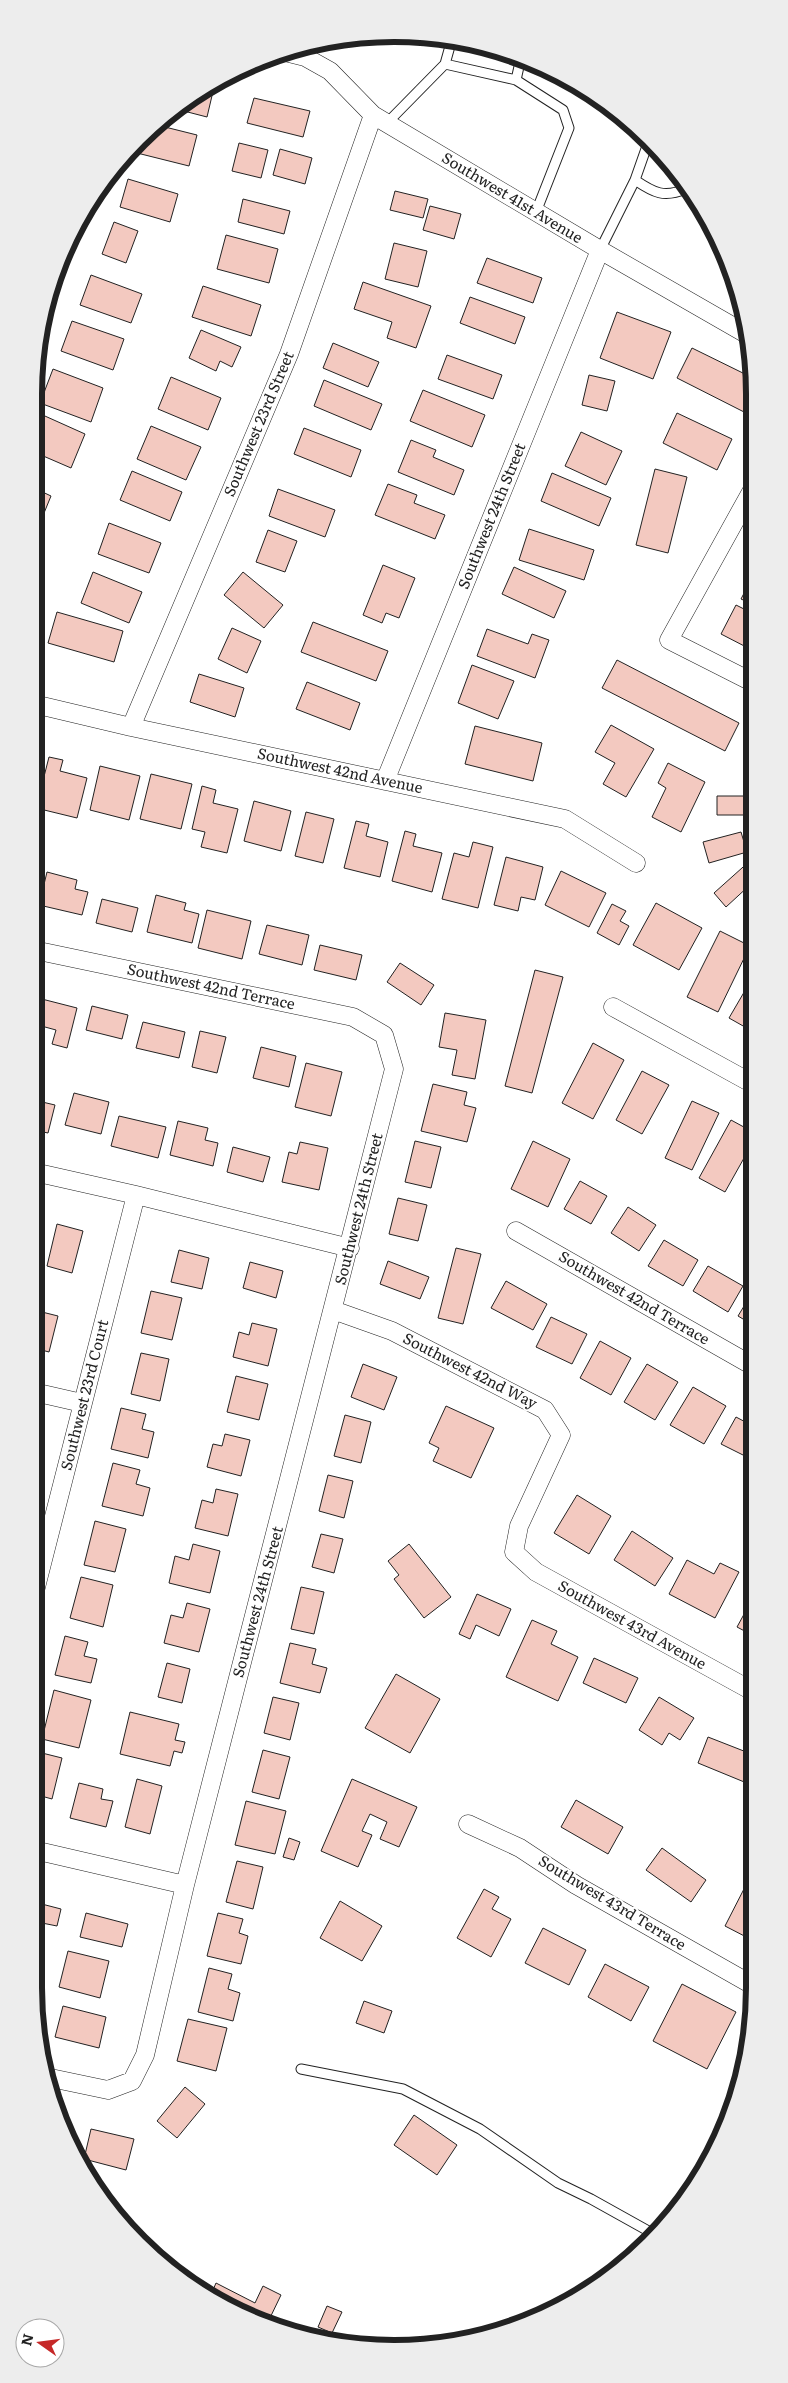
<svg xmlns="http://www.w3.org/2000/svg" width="788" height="2383" font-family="Literata,serif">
  <rect width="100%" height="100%" fill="#fff"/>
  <path fill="#f3c9c0" stroke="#222" d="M468,42L487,49L468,44Z
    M215,83L207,117L176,109L194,94Z
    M254,98L310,111L303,137L247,123Z
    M157,125L197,135L189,166L137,153L141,138Z
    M239,143L268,150L261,178L232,171Z
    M280,149L312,158L305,184L273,175Z
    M128,179L178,194L170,222L120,207Z
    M395,191L428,199L423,218L390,210Z
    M243,199L290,211L284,234L238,222Z
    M430,206L461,214L454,239L423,230Z
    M114,222L138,231L126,263L102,254Z
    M226,235L278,249L269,283L217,269Z
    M394,243L427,251L418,287L385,279Z
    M487,258L542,278L533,303L477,283Z
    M91,275L142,294L131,323L80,305Z
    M363,282L431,306L416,348L387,338L392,322L354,309Z
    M203,286L261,305L251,336L192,317Z
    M470,297L525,317L515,344L460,323Z
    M617,312L671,332L653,379L600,358Z
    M72,321L124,339L113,370L61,351Z
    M201,330L241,347L232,367L220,361L216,371L189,358Z
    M333,343L379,362L368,387L323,368Z
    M692,348L751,377V408L748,414L677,378Z
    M447,355L502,375L493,399L438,379Z
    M53,369L103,388L91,422L40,403Z
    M589,375L615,381L607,411L582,405Z
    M171,377L221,398L208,430L158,409Z
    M324,380L382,404L371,430L314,406Z
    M423,390L485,415L472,447L410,421Z
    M36,412L85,434L71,468L34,452V417Z
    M677,413L732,439L717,470L663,443Z
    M151,426L201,447L186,480L137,459Z
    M304,428L361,450L351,477L294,454Z
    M581,432L622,451L606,485L565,466Z
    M411,440L436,450L433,457L464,470L454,495L398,472Z
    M655,469L687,477L668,553L636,545Z
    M132,471L182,492L170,521L120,500Z
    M552,473L611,498L599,526L541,501Z
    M388,484L417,495L414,503L445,515L435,539L375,515Z
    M34,488L51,496L35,535H34Z
    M278,489L335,510L325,537L269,516Z
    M109,523L161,543L149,573L98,554Z
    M529,529L594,550L584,580L519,560Z
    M268,530L297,541L285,572L256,562Z
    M383,565L415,578L399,618L386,613L382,623L363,615Z
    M514,567L566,591L554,618L502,594Z
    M93,572L142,592L129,623L81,603Z
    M243,572L283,605L264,628L224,595Z
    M752,578V604L741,599Z
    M736,605L752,613V650L721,634Z
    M57,612L123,631L114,662L48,643Z
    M313,622L388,651L376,681L301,652Z
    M232,628L261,641L247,673L218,659Z
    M487,629L528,644L532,634L549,640L535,678L477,656Z
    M617,660L739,723L725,751L602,688Z
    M472,665L514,681L498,719L458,703Z
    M199,674L244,688L235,717L190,702Z
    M307,682L360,703L350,730L296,709Z
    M611,725L654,749L626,797L603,784L615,763L595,752Z
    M475,726L542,743L533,781L465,764Z
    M34,754L41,755L34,784Z
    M49,757L63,760L60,771L87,778L77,818L36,808Z
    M668,763L705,782L681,832L652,817L666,788L658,783Z
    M100,766L140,776L129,820L90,810Z
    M151,774L192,784L181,829L140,819Z
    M202,786L216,790L213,803L238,809L227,853L201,847L205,832L192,829Z
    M717,796H752V815H717Z
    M254,801L291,811L281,851L244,841Z
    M306,812L334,819L323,863L295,856Z
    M356,821L369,824L366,836L388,842L380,877L344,868Z
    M405,831L416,834L413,846L442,853L432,892L392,881Z
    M741,832L747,852L709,863L703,842Z
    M473,842L493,847L478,908L442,899L454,853L469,857Z
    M506,857L543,867L535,900L521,897L518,911L494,905Z
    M752,859V876L747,881L751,884L726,907L714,893Z
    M561,871L606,893L589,927L545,905Z
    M47,872L77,880L75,889L88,892L82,915L39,905Z
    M156,895L186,903L184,910L199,914L192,943L147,932Z
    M102,899L138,908L132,932L96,923Z
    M656,903L702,928L679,970L633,945Z
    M612,904L626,911L620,921L629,926L619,945L597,933Z
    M207,910L251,921L242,959L198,948Z
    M267,925L309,935L302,965L259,954Z
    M720,931L750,946L718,1012L687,997Z
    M320,945L362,955L356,980L314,970Z
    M400,963L434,985L421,1005L387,982Z
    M535,970L563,977L532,1093L505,1086Z
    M750,982L752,983V1031L729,1018Z
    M34,997L77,1008L67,1048L52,1044L56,1030L34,1024Z
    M92,1006L128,1015L122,1039L86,1030Z
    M445,1013L486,1020L475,1079L452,1075L457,1050L439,1047Z
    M143,1022L185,1032L179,1058L136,1048Z
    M200,1031L226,1037L217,1073L192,1067Z
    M593,1043L624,1060L593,1119L562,1103Z
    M261,1047L296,1056L289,1087L253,1078Z
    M306,1063L342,1072L331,1116L295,1107Z
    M642,1071L669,1085L642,1134L616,1120Z
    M34,1084L42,1086L38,1101L55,1105L48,1133L34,1130Z
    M433,1084L467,1092L464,1105L476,1108L467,1142L421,1131Z
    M74,1093L109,1102L101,1134L65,1125Z
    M692,1101L719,1113L692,1170L665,1158Z
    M119,1116L166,1127L158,1158L111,1146Z
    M731,1120L753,1132V1142L725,1192L699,1178Z
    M178,1121L208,1128L205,1140L218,1143L213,1166L170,1155Z
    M415,1141L441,1147L431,1188L405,1182Z
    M533,1141L570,1159L548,1207L511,1189Z
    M300,1142L328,1148L319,1190L282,1182L289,1152L297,1154Z
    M233,1147L270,1157L263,1182L227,1172Z
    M580,1181L607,1196L591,1224L564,1209Z
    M398,1198L427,1205L418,1241L389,1234Z
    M628,1207L656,1225L639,1251L611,1233Z
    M57,1224L83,1231L72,1273L47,1266Z
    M664,1240L698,1260L683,1286L648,1266Z
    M456,1248L481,1254L463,1324L438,1318Z
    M179,1250L209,1258L202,1289L171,1282Z
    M388,1261L429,1277L420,1299L380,1284Z
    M250,1262L283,1271L276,1298L243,1288Z
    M708,1266L743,1286L728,1312L693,1291Z
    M506,1281L547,1304L533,1330L491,1308Z
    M151,1291L182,1298L172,1340L141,1333Z
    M752,1293H753V1325L738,1316Z
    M34,1310L58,1316L49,1352L34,1348Z
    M551,1317L587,1334L572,1364L536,1347Z
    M252,1323L277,1329L268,1366L233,1357L239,1332L249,1335Z
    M600,1341L631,1358L611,1395L580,1378Z
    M141,1353L169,1359L160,1401L131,1394Z
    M363,1364L397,1377L384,1410L351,1397Z
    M647,1364L678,1382L655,1420L624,1402Z
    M236,1376L268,1384L259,1420L227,1412Z
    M693,1387L726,1406L704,1444L670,1425Z
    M446,1406L494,1428L471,1478L433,1461L439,1448L429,1443Z
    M121,1408L146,1414L142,1429L154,1432L148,1458L111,1449Z
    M345,1415L371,1422L361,1463L334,1456Z
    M736,1417L753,1426V1460L721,1444Z
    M225,1434L250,1440L241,1476L207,1467L213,1444L222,1446Z
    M113,1463L140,1470L136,1484L150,1488L143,1516L102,1506Z
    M328,1475L353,1481L344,1518L319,1511Z
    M216,1489L238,1494L228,1536L195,1528L202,1500L213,1503Z
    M577,1495L611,1516L589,1554L554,1533Z
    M95,1521L126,1529L115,1572L84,1565Z
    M632,1531L673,1558L655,1586L614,1560Z
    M321,1534L343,1539L334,1573L312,1567Z
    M193,1544L220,1551L210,1593L169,1583L175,1556L189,1560Z
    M409,1544L451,1597L424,1618L394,1579L399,1575L388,1561Z
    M687,1560L714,1574L720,1563L739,1572L715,1618L669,1594Z
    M81,1577L113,1585L103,1627L70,1618Z
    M301,1587L324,1592L314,1634L291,1629Z
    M477,1594L511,1609L499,1636L476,1625L470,1639L459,1634Z
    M754,1596V1636L737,1627Z
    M187,1603L210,1609L199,1652L164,1643L171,1615L183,1618Z
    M532,1620L557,1631L551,1644L578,1657L558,1701L506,1677Z
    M65,1636L88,1642L84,1656L97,1659L91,1683L55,1675Z
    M290,1643L316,1649L312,1664L327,1668L320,1693L280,1683Z
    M594,1658L638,1678L626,1703L583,1683Z
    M167,1663L190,1669L182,1703L158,1697Z
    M396,1674L440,1699L410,1753L365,1728Z
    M54,1690L91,1700L79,1748L42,1739Z
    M273,1697L299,1703L290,1740L264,1733Z
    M659,1697L694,1718L680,1740L669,1733L662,1745L639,1730Z
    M130,1712L179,1724L175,1740L185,1742L182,1753L174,1751L170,1766L120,1754Z
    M708,1737L754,1755V1786L698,1763Z
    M263,1750L290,1757L279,1799L252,1792Z
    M38,1752L62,1758L52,1799L34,1794V1768Z
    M137,1779L162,1786L150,1834L125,1827Z
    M352,1779L417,1807L399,1847L380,1839L387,1822L370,1814L362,1831L372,1835L358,1867L321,1851Z
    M79,1783L103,1789L101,1799L113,1801L106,1827L70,1818Z
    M576,1800L623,1827L608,1854L561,1827Z
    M246,1801L286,1811L275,1854L235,1845Z
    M289,1838L300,1842L294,1860L283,1857Z
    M662,1848L706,1880L691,1902L646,1870Z
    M237,1861L263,1867L253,1909L226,1902Z
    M746,1885L754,1889V1941L725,1926Z
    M484,1889L499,1897L492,1909L511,1919L491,1957L457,1938Z
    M340,1901L382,1926L362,1961L320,1938Z
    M34,1902L61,1909L57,1926L42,1923L39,1935L34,1934Z
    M86,1913L128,1924L122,1947L80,1937Z
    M218,1913L243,1919L239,1933L248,1936L241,1964L207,1956Z
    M543,1928L586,1950L569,1985L525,1963Z
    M68,1951L109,1961L100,1998L59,1987Z
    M605,1964L649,1987L631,2021L588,1997Z
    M209,1968L232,1974L228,1989L240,1993L233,2021L198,2012Z
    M682,1984L736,2012L707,2069L653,2041Z
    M364,2001L392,2011L384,2033L356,2023Z
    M63,2006L106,2017L99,2048L55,2037Z
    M188,2019L227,2028L216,2071L177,2061Z
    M185,2087L205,2104L177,2138L157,2121Z
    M414,2115L457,2145L437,2175L394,2145Z
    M91,2129L134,2139L126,2170L84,2159Z
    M64,2132L71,2134L70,2140Z
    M216,2283L255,2303L263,2286L281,2295L268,2322L247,2313L246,2315L234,2312L210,2297Z
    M327,2306L342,2312L332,2333L318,2327Z"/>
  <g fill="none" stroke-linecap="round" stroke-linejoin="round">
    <defs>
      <path id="service" d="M452,39L445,64L516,80L563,110L569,128L536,212
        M516,80L520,62
        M387,123L445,64
        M635,180C654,193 664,198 686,189
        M600,250L635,180L648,143
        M301,2069L403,2089L480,2129L558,2183L591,2199L652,2233"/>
      <path id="minor" d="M285,52L305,57L330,71L373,115L600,250L748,335
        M751,492L669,640L752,682
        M34,704L131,727L565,819L636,863
        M131,727L289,354L373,115
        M385,781L600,250
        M34,950L353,1017L384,1035L394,1069L185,1885L145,2055L132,2081L108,2090L46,2077
        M613,1007L753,1084
        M34,1172L136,1195L350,1248
        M516,1231L753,1366
        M333,1310L392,1331L545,1410L561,1435L519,1526L514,1552L536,1572L754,1692
        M34,1392L82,1403
        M34,1595L136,1195
        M468,1824L520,1848L576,1885L754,1986
        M34,1850L185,1885"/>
    </defs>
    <use href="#service" stroke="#222" stroke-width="11"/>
    <use href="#minor" stroke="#222" stroke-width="19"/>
    <use href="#service" stroke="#fff" stroke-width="9"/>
    <use href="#minor" stroke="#fff" stroke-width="18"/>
  </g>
  <g text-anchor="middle" stroke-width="4" stroke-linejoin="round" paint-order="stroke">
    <g font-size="15" fill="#222" stroke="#fff">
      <text transform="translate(512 198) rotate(31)" y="5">Southwest 41st Avenue</text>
      <text transform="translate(259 424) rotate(-67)" y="5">Southwest 23rd Street</text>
      <text transform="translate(492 516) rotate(-68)" y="5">Southwest 24th Street</text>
      <text transform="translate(340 771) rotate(12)" y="5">Southwest 42nd Avenue</text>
      <text transform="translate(211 987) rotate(12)" y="5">Southwest 42nd Terrace</text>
      <text transform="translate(359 1209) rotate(-76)" y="5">Southwest 24th Street</text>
      <text transform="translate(634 1298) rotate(30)" y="5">Southwest 42nd Terrace</text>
      <text transform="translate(470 1371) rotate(27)" y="5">Southwest 42nd Way</text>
      <text transform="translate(85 1395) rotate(-76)" y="5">Southwest 23rd Court</text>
      <text transform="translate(258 1602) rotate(-75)" y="5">Southwest 24th Street</text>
      <text transform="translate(632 1625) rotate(29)" y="5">Southwest 43rd Avenue</text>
      <text transform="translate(612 1903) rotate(31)" y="5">Southwest 43rd Terrace</text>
    </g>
  </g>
  <path d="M0 0H788V2383H0ZM394 42H394A352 352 0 0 1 746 394V1988A352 352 0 0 1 394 2340H394A352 352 0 0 1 42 1988V394A352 352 0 0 1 394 42Z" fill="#ededed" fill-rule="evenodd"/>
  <path fill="none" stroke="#222" stroke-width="6" d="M394 42H394A352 352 0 0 1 746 394V1988A352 352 0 0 1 394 2340H394A352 352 0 0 1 42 1988V394A352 352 0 0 1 394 42Z"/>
  <g transform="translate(40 2343) rotate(284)"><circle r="24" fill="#ffffff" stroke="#a7a7a7"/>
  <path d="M0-4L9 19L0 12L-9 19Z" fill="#c62828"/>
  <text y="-8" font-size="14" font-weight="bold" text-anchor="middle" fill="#222222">N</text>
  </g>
</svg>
